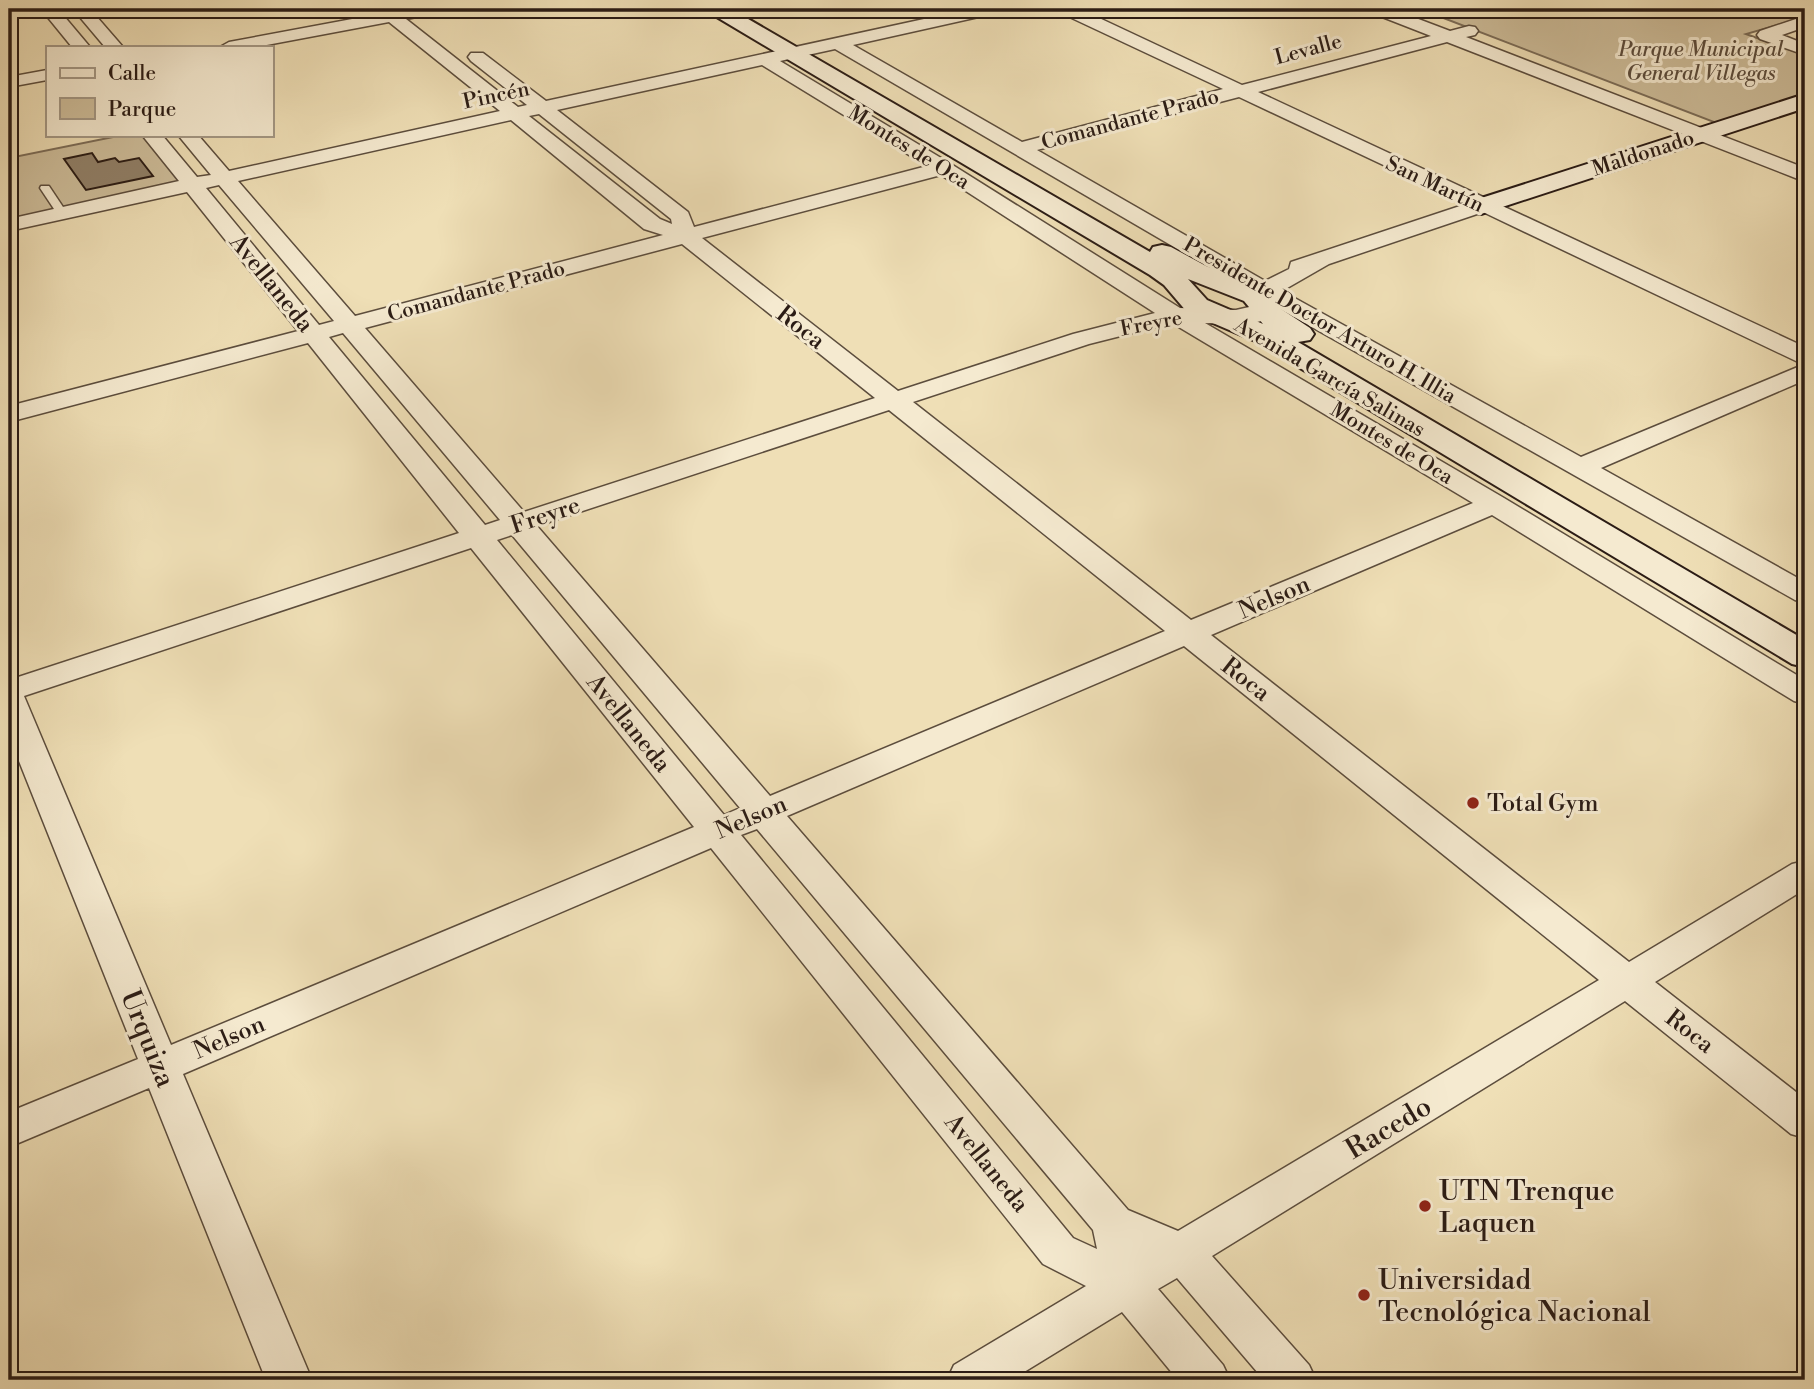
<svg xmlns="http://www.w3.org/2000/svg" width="1814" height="1389" font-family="'Libre Bodoni',serif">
  <rect width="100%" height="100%" fill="#efdfb6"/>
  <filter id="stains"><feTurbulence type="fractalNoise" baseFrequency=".00286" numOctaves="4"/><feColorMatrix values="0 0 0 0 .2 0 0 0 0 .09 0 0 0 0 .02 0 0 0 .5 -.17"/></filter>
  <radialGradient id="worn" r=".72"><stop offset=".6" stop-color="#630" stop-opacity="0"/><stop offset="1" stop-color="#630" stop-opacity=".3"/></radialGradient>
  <path fill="#cebe9b" stroke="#7c6d58" stroke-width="2" d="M1420,9H1805V17L1746,34L1805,55V97L1719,124Z
    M123,135H144L183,182L9,220V158Z"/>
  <path fill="#918169" stroke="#2b1c15" stroke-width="2" d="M92,153L98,162L115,158L119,162L139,158L153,176L86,190L64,159Z"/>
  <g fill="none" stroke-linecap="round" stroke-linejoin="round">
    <defs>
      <path id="lane" d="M41,186H49L67,213L66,215H58L40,188Z"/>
      <path id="street" d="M41,9H58L90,47H72Z
        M73,9H90L123,47H105Z
        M375,9H440L438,13L406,19L518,107L527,105L471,61L468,57L471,53H483L546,101L970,9H1000L992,14L853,45L1022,142L1223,89L1061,13L1059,9H1080L1242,85L1431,36L1372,13L1370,9H1392L1450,31L1469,26L1475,27L1478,31L1475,35L1466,37L1805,168V181L1798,179L1447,42L1258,92L1805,347V363L1796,361L1483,212L1329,264L1282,291L1581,457L1805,364V380L1601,468L1805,582V603L1795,600L1280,309C1265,329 1228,324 1205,323L1504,498L1805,680V704L1794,701L1492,515L1211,635L1629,962L1792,864L1805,861V889L1655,982L1805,1099V1138L1791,1134L1625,1001L1212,1256L1309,1365L1316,1380H1264L1177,1278L1158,1289L1223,1365L1230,1380H1178L1122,1312L1011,1380H947L954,1365L1086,1286L1043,1264L711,848L183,1074L312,1380H266L149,1088L9,1147V1112L138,1059L9,736V680L459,533L308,343L9,422V406L298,331L187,192L9,231V219L179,181L142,135H162L197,177L211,175L178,135H198L229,171L500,111L389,22L256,47H220L229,42L379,14ZM835,49L1258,296V305L1236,310L1180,308L951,164L780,61ZM762,65L927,166L694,227L688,212L557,110ZM1239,97L1466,204L1291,262L1289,269L1265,281L1037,150ZM539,114L671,219L672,224L660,219L529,116ZM511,120L644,229L663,235L355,316L238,181ZM941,175L1152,311L1155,313L1073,334L898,391L702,238ZM219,185L334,321L319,325L206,188ZM682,244L875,398L524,512L365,328ZM1172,323L1473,503L1191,620L913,402L1089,344ZM343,333L500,520L485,525L329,337ZM889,410L1165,631L770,796L537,526ZM512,535L740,808L724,815L497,540ZM471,548L694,827L171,1045L24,696ZM1184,646L1599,980L1178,1231L1128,1210L787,816ZM757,829L1093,1230L1097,1249L1073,1238L741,835Z
        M1805,16V27L1782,35L1805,44V55L1760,39L1757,35L1760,31Z
        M47,70V80L9,87V77Z"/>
      <path id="secondary" d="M707,9H731L1150,252L1153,247L1162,245L1171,247L1206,266L1264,289L1275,305L1310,328L1314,334L1310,340L1298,342L1805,640V667L1792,664L1255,341L1187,312L1164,285L1150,275L710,13ZM1188,279L1244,301L1263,324L1207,300Z
        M1805,94V108L1490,211L1481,214L1472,211L1468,206L1472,201Z"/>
    </defs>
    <use href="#lane" stroke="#5c4d3d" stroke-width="3"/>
    <use href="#street" stroke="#5c4d3d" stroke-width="3"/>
    <use href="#secondary" stroke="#2b1c15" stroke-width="4"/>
    <use href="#lane" fill="#f5ead0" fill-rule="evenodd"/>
    <use href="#street" fill="#f5ead0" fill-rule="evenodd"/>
    <use href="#secondary" fill="#f5ead0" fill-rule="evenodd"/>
  </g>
  <g fill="#8f2418" stroke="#f5ead0" stroke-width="2.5">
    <circle cx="1473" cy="803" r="7"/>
    <circle cx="1425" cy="1206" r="7"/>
    <circle cx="1364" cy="1295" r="7"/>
  </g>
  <g text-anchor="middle" stroke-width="6" stroke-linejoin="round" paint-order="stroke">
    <g font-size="21" fill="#2b1c15" stroke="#f5ead0">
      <text transform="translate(1308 49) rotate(-15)" y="7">Levalle</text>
      <text transform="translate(496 95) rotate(-12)" y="7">Pincén</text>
      <text transform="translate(1130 119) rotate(-15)" y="7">Comandante Prado</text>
      <text transform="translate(909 147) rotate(32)" y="7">Montes de Oca</text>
      <text transform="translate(1643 153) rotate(-18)" y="7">Maldonado</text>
      <text transform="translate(1435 184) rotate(25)" y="7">San Martín</text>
      <text transform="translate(476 291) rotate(-15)" y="7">Comandante Prado</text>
      <text transform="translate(1320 320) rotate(30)" y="7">Presidente Doctor Arturo H. Illia</text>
      <text transform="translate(1151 323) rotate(-11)" y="7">Freyre</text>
      <text transform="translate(1330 377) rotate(30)" y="7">Avenida García Salinas</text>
      <text transform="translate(1392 443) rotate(31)" y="7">Montes de Oca</text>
    </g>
    <g font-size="21" font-style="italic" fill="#5c4d3d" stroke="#f5ead0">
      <text x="1701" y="56">Parque Municipal<tspan x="1701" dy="24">General Villegas</tspan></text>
    </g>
    <g font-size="24" fill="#2b1c15" stroke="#f5ead0">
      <text transform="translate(272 283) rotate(51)" y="8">Avellaneda</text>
      <text transform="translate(801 327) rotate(38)" y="8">Roca</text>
      <text transform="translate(545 515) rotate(-18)" y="8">Freyre</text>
      <text transform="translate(1274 597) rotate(-23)" y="8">Nelson</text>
      <text transform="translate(1246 679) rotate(38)" y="8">Roca</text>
      <text transform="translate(629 723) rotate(51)" y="8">Avellaneda</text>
      <text transform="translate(751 817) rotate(-23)" y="8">Nelson</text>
      <text transform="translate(1690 1031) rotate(38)" y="8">Roca</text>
      <text transform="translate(229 1037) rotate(-23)" y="8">Nelson</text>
      <text transform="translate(987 1163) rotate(51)" y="8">Avellaneda</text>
    </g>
    <g font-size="24" fill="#2b1c15" stroke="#f5ead0" text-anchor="start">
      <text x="1487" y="811">Total Gym</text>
    </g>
    <g font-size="28" fill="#2b1c15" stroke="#f5ead0">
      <text transform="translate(149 1038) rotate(68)" y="10">Urquiza</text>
      <text transform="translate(1388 1127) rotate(-31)" y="10">Racedo</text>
    </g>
    <g font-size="28" fill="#2b1c15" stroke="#f5ead0" text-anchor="start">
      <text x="1439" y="1200">UTN Trenque<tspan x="1439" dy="32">Laquen</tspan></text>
      <text x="1378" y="1289">Universidad<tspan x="1378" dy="32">Tecnológica Nacional</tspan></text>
    </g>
  </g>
  <rect width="1814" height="1389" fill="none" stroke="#efdfb6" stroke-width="35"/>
  <rect x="10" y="10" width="1793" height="1368" fill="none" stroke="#2b1c15" stroke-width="3.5"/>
  <rect x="18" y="18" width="1779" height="1354" fill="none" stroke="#2b1c15" stroke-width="2"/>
  <rect x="46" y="46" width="228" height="91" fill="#f5ead0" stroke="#a49885" stroke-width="2"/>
  <rect x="60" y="68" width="35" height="10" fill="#f5ead0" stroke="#a49885" stroke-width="2"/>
  <text x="108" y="80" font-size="21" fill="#2b1c15">Calle</text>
  <rect x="60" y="98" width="35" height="21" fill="#cebe9b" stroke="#a49885" stroke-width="2"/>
  <text x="108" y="116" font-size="21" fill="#2b1c15">Parque</text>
  <rect width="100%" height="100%" filter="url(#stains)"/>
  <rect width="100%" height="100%" fill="url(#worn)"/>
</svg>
